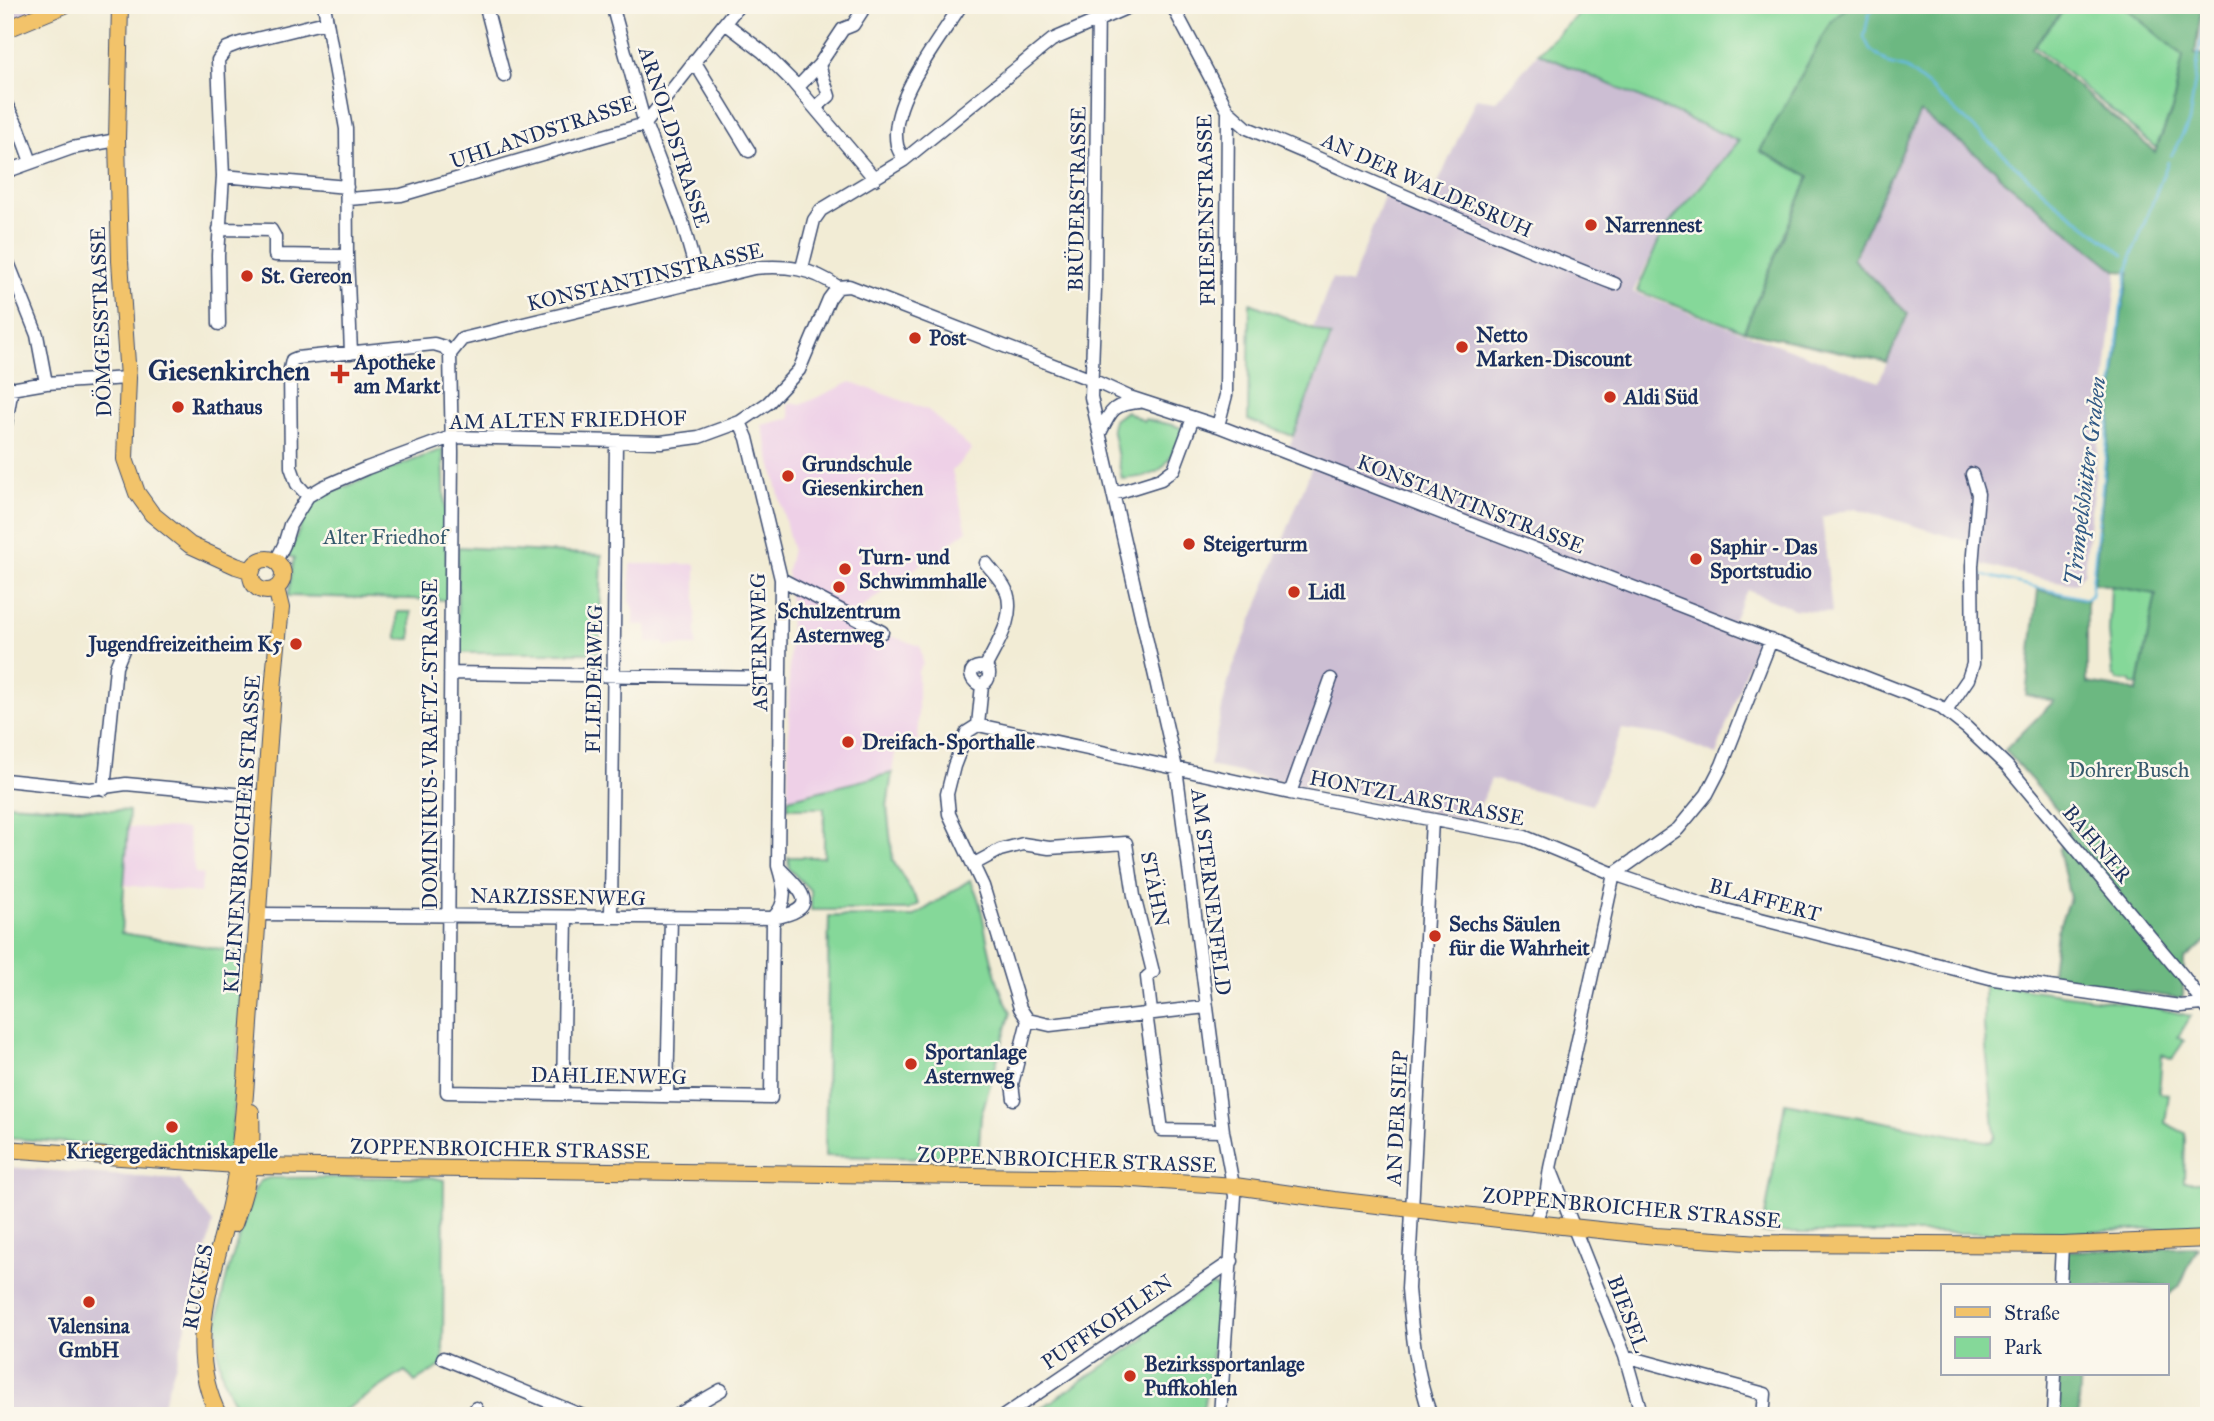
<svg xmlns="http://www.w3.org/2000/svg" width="2214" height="1421" font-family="'IM FELL Great Primer',serif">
  <rect width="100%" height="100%" fill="#fbf7ec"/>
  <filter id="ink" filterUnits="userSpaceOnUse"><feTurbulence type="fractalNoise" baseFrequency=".0143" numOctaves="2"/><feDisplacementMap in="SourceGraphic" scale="14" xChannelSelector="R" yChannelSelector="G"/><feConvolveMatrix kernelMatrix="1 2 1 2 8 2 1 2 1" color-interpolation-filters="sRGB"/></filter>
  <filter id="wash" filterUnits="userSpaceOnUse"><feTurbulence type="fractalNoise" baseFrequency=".00686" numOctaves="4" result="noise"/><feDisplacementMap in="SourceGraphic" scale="28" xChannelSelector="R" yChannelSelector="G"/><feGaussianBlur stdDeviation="1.57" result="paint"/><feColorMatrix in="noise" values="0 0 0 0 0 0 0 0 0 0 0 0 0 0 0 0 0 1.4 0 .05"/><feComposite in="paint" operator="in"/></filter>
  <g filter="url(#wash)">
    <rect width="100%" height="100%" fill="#f2ecd5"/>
    <path fill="#eed0e7" d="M851,382L928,410L972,450L952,471L967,531L850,616L876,631L920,646L923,664L918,671V741L896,746L892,773L788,799L790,603L787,571L792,549L762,425L791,418L788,405L793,402L800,405Z
      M630,564H696V646H664V643H647V625H634V609L630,603Z
      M128,827L187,829L195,873L203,874L200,893L124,885Z"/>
    <path fill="#ccbed3" d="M5,5H65L5,31Z
      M1538,53L1739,141L1703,181L1663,231L1633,292L1879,382L1906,313L1853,259L1919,112L1995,169L2000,177L2117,272L2084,574L2075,584L2038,578L1970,562L1969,542L1855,508L1822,517L1832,613L1794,609L1747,590L1728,631L1756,641L1716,755L1669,736L1622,729L1592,805L1491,779L1474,821L1209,766L1229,678L1315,459L1288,450L1331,336L1313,328L1332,278L1351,284L1386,192L1427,208L1476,98L1496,101Z
      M5,1167L180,1180L213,1223L178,1357L159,1416H5Z"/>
    <path fill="#85d899" stroke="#50847c" stroke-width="2" d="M1588,5H1849L1830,23L1760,151L1809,176L1744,331L1637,291L1663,231L1739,141L1538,53Z
      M2068,5H2122L2183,56L2172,110L2156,148L2034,45Z
      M1250,303L1331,336L1293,436L1248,420Z
      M1126,411L1144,421L1145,419C1157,423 1173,423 1183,429L1181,445H1176C1164,475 1153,476 1122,479L1112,427L1114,420Z
      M443,449L448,600L288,596L294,558L288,556L309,507L326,494Z
      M458,547L602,555L599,653H457Z
      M2111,586L2156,594L2138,685L2131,684V681L2117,680L2115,676H2113L2109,632Z
      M397,612H411V639H397Z
      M892,773L887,807L893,861L919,904L909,910H811V891L789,869L788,857H824V808H788V799Z
      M5,804L129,811L121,933L245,953L231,1147L223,1154L5,1138Z
      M970,880C982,900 983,922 988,944C993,967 999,992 1011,1012L981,1116L978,1159L825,1156L829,916L913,917Z
      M1984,983L2152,1007L2191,1016L2178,1037L2184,1041L2172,1059L2162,1054L2159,1093L2169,1094L2165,1123L2185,1133L2184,1182H2207L2209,1177V1227L2060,1233H1762L1785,1103L1990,1142L1995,1137L1984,1027Z
      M431,1177L444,1180L443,1358L446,1363L415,1382L405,1371L336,1416H244C189,1351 233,1260 254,1191L260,1181L269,1178Z
      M1211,1285L1218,1288L1222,1293L1202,1416H1030L1145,1338L1142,1332Z"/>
    <path fill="#6cb881" stroke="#447470" stroke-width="2" d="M1849,5H2068L2032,48L2155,152L2172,110L2183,56L2122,5H2202L2195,54L2209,55V858L2207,862L2209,865V939L2184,960L2183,996L2179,998L2051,980L2057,931L2070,898L2059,850L2070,824L2005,750L2054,701L2026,695L2038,590L2087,600V683L2137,691L2156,594L2094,583L2122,309L2130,272L2117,271L2000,177L1995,169L1920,112L1853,259L1908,314L1887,362L1744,331L1809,176L1760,151L1830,23Z
      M2198,1247L2179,1287L2167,1296V1286H2060L2062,1251Z
      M2059,1374H2081L2078,1416H2057Z"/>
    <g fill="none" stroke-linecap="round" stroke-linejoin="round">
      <path stroke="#65bae1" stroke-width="2.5" d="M1877,5L1869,14L1864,37L1870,49L1889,64L1907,69L1927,85L2054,201L2124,255
        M2171,156L2189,122L2206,5
        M1979,574L2086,599L2091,595L2121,308L2131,258L2168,162"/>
    </g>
  </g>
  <g filter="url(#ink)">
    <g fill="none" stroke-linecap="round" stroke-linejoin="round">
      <defs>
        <path id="minor" d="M324,5L346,129L347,256L351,353
          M483,5L487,11L504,76
          M612,5L645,124L682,221L699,281
          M1098,5L1095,288L1091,397L1176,768L1223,1131L1235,1196L1220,1416
          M1172,5L1228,111L1226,395L1218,426
          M725,23L763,52L792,81L875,179
          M694,61L749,151
          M798,87L819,65
          M5,102L19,129L31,162
          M815,108L829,96L819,65L843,29L853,25L866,5
          M1228,111L1247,128C1370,179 1491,236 1615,284
          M904,160C902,156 898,150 897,145C888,102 939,41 961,5
          M5,172L72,148L117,140
          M223,176L347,187
          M348,199L401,195L645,124L739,5
          M219,229L271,230L275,237V255L347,256
          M5,255L37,335L46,383
          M802,268L814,220L821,210L904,160L1052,40L1133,5
          M219,324L218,255L223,176L218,60L227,48L240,43L326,22
          M450,354L462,339L754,268C786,265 812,268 838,287L849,286L1092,380L1129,397L1218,426L1939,706L1967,728L2007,766L2183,976L2209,1011
          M450,354L452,452L447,1092L771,1098L773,918C789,902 784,886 778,866L781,579L747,438L740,422
          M5,390L46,383L128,378
          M5,429L12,388
          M1100,433C1111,410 1113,404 1139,402
          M1113,494L1161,479L1174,469L1193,418
          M308,496L297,484L291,467L290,369L292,360L297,358L434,344L444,347L450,354
          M276,561L284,545L290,525L308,496L323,487L367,468L451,437L661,442L699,437L740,422L768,403L799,370L829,299L838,287
          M781,579L882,632
          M985,668C996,645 1017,617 1006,590C1002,581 993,572 986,563
          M450,673L780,678
          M1946,711L1968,679L1973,664L1972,566L1978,494L1972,474
          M978,725L982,685C991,681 993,665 979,667C965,669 972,684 982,685
          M5,780L90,789L126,784L266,797
          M104,789L116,667L123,650
          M1290,793L1331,679
          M974,864L1000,850L1023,844L1049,848L1126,843L1134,896L1153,972L1147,977L1151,1012
          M1614,874L1550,1168L1625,1356L1642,1416
          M1614,874L1678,829L1707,794L1722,765L1771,640
          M259,914L773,918C821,909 804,893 779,868
          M611,917L616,441
          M1206,1007L1050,1025L1028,1020L1020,1008L983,886L949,814L947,794L954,766L967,732L978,725L1290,793L1525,837L1614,874L1702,904L1994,979L2180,1006L2203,1004
          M1146,1013L1162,1130L1223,1131
          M563,1094L566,917
          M667,1096L671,918
          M1014,1099L1012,1084L1028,1020
          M1534,1223L1546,1196L1550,1168
          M2060,1286L2062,1245
          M1625,1356L1765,1394L1763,1416
          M443,1358L583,1416
          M476,1408L480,1416
          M676,1416L721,1390
          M1004,1416L1232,1261
          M1431,1416C1416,1375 1412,1332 1408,1289L1432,820
          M2053,1416L2055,1374"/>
        <path id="major" d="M120,5L117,140L120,261L128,378L125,459L137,493L152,514L190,545L236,566L252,571
          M5,30L65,5
          M251 575a16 16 0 1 1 32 0a16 16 0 1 1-32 0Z
          M5,1149L251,1166L1119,1178L1235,1186L1334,1200L1534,1223L1656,1236L1761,1243L2062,1245L2209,1239
          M234,1224C250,1179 253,1160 251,1112
          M219,1416C183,1346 214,1275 230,1205C244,1141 246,1075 251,1010C262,876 266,741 281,608L276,588"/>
      </defs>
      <use href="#minor" stroke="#3b4b70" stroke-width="15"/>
      <use href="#major" stroke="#3b4b70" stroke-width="18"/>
      <use href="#minor" stroke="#fff" stroke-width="12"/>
      <use href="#major" stroke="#f2c36a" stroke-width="16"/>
    </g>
  </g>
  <g fill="#c8321e" stroke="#fbf7ec" stroke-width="2.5">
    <circle cx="1591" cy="225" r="7"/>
    <circle cx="247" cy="276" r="7"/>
    <circle cx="915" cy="338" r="7"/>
    <circle cx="1462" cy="347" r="7"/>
    <path d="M336.5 363.5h7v7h7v7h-7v7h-7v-7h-7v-7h7z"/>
    <circle cx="1610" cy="397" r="7"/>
    <circle cx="178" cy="407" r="7"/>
    <circle cx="788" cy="476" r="7"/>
    <circle cx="1189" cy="544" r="7"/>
    <circle cx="1696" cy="559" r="7"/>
    <circle cx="845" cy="569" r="7"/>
    <circle cx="839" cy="587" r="7"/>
    <circle cx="1294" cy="592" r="7"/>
    <circle cx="296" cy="644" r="7"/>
    <circle cx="848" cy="742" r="7"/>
    <circle cx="1435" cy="936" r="7"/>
    <circle cx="911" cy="1064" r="7"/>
    <circle cx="172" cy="1127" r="7"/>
    <circle cx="89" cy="1302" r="7"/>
    <circle cx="1130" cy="1376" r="7"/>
  </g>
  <g text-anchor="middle" stroke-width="5" stroke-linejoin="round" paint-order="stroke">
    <g font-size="21" fill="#1b2f5e" stroke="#fbf7ec">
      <text transform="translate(543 132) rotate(-18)" y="7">UHLANDSTRASSE</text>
      <text transform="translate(674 137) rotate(72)" y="7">ARNOLDSTRASSE</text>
      <text transform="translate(1427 185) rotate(24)" y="7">AN DER WALDESRUH</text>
      <text transform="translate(1077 199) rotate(-89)" y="7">BRÜDERSTRASSE</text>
      <text transform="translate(1206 210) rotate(-91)" y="7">FRIESENSTRASSE</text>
      <text transform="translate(645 277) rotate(-13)" y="7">KONSTANTINSTRASSE</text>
      <text transform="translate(101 322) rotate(-92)" y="7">DÖMGESSTRASSE</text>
      <text transform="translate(568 420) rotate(-1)" y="7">AM ALTEN FRIEDHOF</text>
      <text transform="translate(1471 504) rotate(21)" y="7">KONSTANTINSTRASSE</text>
      <text transform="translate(759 642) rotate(-91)" y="7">ASTERNWEG</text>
      <text transform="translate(594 679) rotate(-89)" y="7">FLIEDERWEG</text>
      <text transform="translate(430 744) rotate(-90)" y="7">DOMINIKUS-VRAETZ-STRASSE</text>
      <text transform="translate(1417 798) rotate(11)" y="7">HONTZLARSTRASSE</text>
      <text transform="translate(242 834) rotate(-86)" y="7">KLEINENBROICHER STRASSE</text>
      <text transform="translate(2097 844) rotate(50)" y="7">BAHNER</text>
      <text transform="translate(1155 889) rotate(79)" y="7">STÄHN</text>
      <text transform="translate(1211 892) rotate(83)" y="7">AM STERNENFELD</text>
      <text transform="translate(558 897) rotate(1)" y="7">NARZISSENWEG</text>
      <text transform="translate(1765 900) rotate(15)" y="7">BLAFFERT</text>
      <text transform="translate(609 1076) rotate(1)" y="7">DAHLIENWEG</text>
      <text transform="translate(1397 1118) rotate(-87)" y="7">AN DER SIEP</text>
      <text transform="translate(500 1149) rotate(1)" y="7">ZOPPENBROICHER STRASSE</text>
      <text transform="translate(1067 1160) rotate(2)" y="7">ZOPPENBROICHER STRASSE</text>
      <text transform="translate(1632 1208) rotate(5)" y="7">ZOPPENBROICHER STRASSE</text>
      <text transform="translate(198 1287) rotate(-79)" y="7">RUCKES</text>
      <text transform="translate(1628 1314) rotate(69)" y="7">BIESEL</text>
      <text transform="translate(1107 1322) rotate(-34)" y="7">PUFFKOHLEN</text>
    </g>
    <g font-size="21" font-weight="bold" fill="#1b2f5e" stroke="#fbf7ec" text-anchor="start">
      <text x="1605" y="232">Narrennest</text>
      <text x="261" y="283">St. Gereon</text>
      <text x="1476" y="342">Netto<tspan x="1476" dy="24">Marken-Discount</tspan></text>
      <text x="929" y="345">Post</text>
      <text x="354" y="369">Apotheke<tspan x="354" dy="24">am Markt</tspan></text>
      <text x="1624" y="404">Aldi Süd</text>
      <text x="192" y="414">Rathaus</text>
      <text x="802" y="471">Grundschule<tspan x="802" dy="24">Giesenkirchen</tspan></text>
      <text x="1203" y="551">Steigerturm</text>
      <text x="1710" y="554">Saphir - Das<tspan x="1710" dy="24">Sportstudio</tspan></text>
      <text x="859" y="564">Turn- und<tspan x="859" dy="24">Schwimmhalle</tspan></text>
      <text x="1308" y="599">Lidl</text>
      <text x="839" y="618" text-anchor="middle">Schulzentrum<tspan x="839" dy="24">Asternweg</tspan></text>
      <text x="282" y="651" text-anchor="end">Jugendfreizeitheim K5</text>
      <text x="862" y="749">Dreifach-Sporthalle</text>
      <text x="1449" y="931">Sechs Säulen<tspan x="1449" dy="24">für die Wahrheit</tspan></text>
      <text x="925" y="1059">Sportanlage<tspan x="925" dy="24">Asternweg</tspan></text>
      <text x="172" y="1158" text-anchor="middle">Kriegergedächtniskapelle</text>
      <text x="89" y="1333" text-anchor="middle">Valensina<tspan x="89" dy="24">GmbH</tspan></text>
      <text x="1144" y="1371">Bezirkssportanlage<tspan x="1144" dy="24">Puffkohlen</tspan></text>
    </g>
    <g font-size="21" fill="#36596d" stroke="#fbf7ec">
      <text x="385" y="544">Alter Friedhof</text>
      <text x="2129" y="777">Dohrer Busch</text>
    </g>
    <g font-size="23" font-style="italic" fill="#315985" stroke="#fbf7ec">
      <text transform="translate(2085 481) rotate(-83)" y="8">Trimpelshütter Graben</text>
    </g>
    <g font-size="28" font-weight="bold" fill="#1b2f5e" stroke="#fbf7ec">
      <text x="229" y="380">Giesenkirchen</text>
    </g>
  </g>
  <rect width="2214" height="1421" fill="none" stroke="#fbf7ec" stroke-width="28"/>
  <rect x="1941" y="1284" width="228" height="91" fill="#fbf7ec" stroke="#a1a7b3" stroke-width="2"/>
  <rect x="1955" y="1307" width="35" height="10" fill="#f2c36a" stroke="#a1a7b3" stroke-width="2"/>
  <text x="2004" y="1320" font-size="21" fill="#1b2f5e">Straße</text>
  <rect x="1955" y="1337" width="35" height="21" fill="#85d899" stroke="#a1a7b3" stroke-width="2"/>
  <text x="2004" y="1354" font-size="21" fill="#1b2f5e">Park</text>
</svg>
